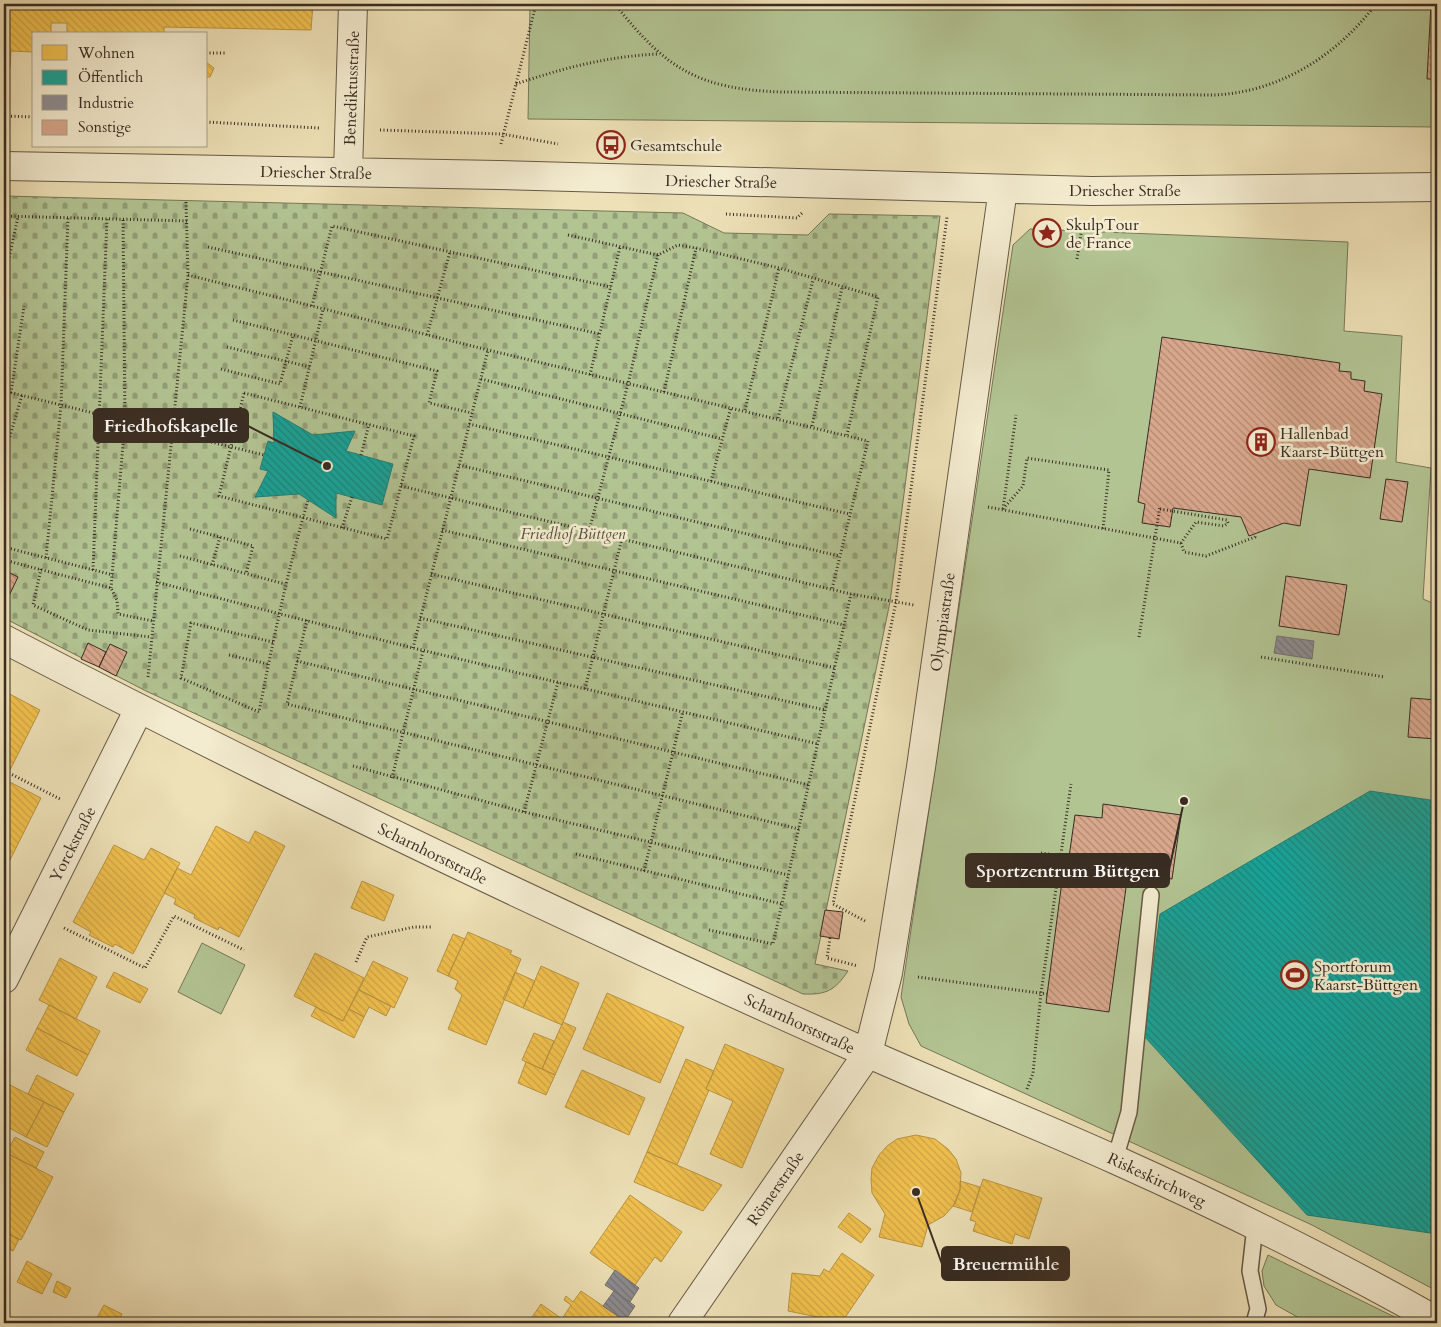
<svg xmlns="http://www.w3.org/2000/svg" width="1441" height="1327" font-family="Cardo,serif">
  <defs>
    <pattern id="cemetery-stones" width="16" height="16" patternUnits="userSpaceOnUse" patternTransform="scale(1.25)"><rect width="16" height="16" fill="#b3c493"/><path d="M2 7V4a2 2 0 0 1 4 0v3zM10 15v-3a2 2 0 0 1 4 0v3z" fill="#939f78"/></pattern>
    <pattern id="homes-back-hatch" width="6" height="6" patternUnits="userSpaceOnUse" patternTransform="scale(1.25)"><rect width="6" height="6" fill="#f2c14e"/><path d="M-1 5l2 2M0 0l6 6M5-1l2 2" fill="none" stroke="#d0a644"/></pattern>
    <pattern id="public-back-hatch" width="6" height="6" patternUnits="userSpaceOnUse" patternTransform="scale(1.25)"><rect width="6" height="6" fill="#17a398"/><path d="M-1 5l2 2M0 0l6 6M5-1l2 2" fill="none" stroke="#16857c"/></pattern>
    <pattern id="industry-back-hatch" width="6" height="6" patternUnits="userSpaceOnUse" patternTransform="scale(1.25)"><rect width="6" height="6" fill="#8d8d92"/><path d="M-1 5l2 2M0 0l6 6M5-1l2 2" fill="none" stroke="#747377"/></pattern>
    <pattern id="building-back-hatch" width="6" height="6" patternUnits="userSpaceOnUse" patternTransform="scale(1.25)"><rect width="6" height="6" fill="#d8a78c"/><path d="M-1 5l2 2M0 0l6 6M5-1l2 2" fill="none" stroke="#b08872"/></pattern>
  </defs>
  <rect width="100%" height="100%" fill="#eee1b7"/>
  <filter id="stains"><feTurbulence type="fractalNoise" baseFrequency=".004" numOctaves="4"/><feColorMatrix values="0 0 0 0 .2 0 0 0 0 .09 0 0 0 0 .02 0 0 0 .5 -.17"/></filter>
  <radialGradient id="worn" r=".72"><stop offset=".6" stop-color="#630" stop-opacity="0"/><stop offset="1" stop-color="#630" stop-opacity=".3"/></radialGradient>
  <path fill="#b3c493" stroke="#76785a" d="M530,4H1437V127L528,119Z
    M1030,229L1348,242L1344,331L1402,336L1396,462L1431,468L1423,599L1437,605V1291L1312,1225L921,1046L909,1024L901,997L1013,245Z
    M202,943L245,965L221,1014L178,992Z
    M1268,1255L1407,1323H1308L1276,1305L1264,1286L1262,1271Z"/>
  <path fill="url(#cemetery-stones)" stroke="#76785a" d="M4,196L683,213L724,233L808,235L829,214L940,216L890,602L815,964L848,971C835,990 827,995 803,994L146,691L4,618Z"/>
  <path fill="url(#homes-back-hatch)" stroke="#ba9441" d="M4,4H313L311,30L164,27V34H67V23H51V34H34V52L11,51L10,68H4Z
    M206,62L214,68L210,77H206Z
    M4,691L40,710L11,768L4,764Z
    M4,764L11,768L5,779H4Z
    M4,779L41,798L4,872Z
    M216,826L249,843L255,831L285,846L239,937L219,927L218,930L194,918L195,915L174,904L176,899L164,893L177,868L191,875Z
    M114,845L144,860L151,848L180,863L133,954L115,944L113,947L89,935L91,932L73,922Z
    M362,881L394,895L384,921L351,908Z
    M468,932L512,951L510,954L521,959L486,1045L448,1029L462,995L455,989L458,981L448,976Z
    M453,934L465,939L448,976L437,971Z
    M315,953L364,978L343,1021L294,996Z
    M60,958L97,977L76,1019L39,1000Z
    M373,961L408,978L394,1008L359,990Z
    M541,966L579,983L562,1025L523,1008Z
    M114,972L148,989L140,1003L106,987Z
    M515,972L535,981L523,1008L503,999Z
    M359,990L391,1006L386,1016L369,1007L364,1017L349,1009Z
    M607,993L684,1027L660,1083L583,1049Z
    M49,1005L100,1031L88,1055L37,1028Z
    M316,1007L343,1021L349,1009L364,1017L354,1038L311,1016Z
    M563,1022L576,1028L555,1075L542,1069Z
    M37,1028L88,1055L77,1076L26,1050Z
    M534,1033L554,1041L542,1069L522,1060Z
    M725,1044L784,1069L742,1168L710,1154L733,1101L706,1089Z
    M686,1059L714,1071L706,1089L709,1090L677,1165L647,1152Z
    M526,1062L555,1075L546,1095L518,1083Z
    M582,1070L645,1098L629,1135L565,1107Z
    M37,1075L74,1094L64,1112L28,1094Z
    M4,1082L44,1102L26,1137L4,1125Z
    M44,1102L64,1112L47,1147L26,1137Z
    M916,1135L935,1139L948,1149L956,1159L961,1173L960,1190L955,1204L944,1216L928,1225L922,1247L879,1237L885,1214L872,1193L871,1179L872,1168L879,1155L887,1146L897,1139Z
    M15,1137L44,1152L36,1168L6,1153Z
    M5,1152L53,1177L21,1240L4,1232Z
    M647,1152L700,1175L722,1185L703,1211L634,1182Z
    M983,1179L1042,1198L1029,1239L1015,1234L1012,1244L973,1231L976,1222L970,1220Z
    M960,1181L980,1187L972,1212L953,1206L960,1190Z
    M630,1195L682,1232L661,1262L655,1257L635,1285L590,1253Z
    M849,1213L871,1229L861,1243L838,1227Z
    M4,1232L19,1239L13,1251L4,1247Z
    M842,1253L874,1275L842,1322L788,1311L792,1273L820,1276L824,1269L829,1272Z
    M27,1261L52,1274L42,1294L17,1282Z
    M57,1281L71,1288L66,1298L53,1292Z
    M581,1291L625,1321L623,1323H528L541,1304L562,1319L571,1305L564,1300L566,1296L573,1302Z
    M104,1305L122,1314L117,1323H94Z"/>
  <path fill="url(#public-back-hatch)" stroke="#217f75" d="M273,412L313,435L355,431L346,451L393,464L382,505L336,493V518L299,494L255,497L268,471L260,469L268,441L274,443Z
    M1370,791L1437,801V1234L1307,1215L1144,1036L1160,914Z"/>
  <path fill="url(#industry-back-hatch)" stroke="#747070" d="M1277,636L1314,641L1312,659L1274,653Z
    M615,1270L639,1288L630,1302L605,1285Z
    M614,1291L635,1306L625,1321L603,1306Z"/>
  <path fill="url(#building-back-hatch)" stroke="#382c22" d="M1431,4H1437V79H1427Z
    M1162,337L1340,363L1339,371L1351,372V379L1365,381L1364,391L1382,394L1370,478L1309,469L1300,526L1284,523L1249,536L1241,517L1173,508L1170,527L1142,523L1145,504L1138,502Z
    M1386,479L1408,482L1402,522L1380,519Z
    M4,570L18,577L6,602L4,601Z
    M1286,576L1347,585L1339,635L1279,626Z
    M88,643L106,652L99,667L81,659Z
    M110,644L127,652L116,676L99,667Z
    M1411,698L1437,700V739L1408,737Z
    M1103,804L1181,815L1172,879L1128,873L1109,1012L1046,1003L1064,866L1098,869L1099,861L1069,857L1075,815L1102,818Z
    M825,910L843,912L839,939L820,936Z"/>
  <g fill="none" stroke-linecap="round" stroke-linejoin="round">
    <defs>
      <path id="service" d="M1115,1159L1129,1112L1151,895
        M1254,1323L1258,1309L1250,1271L1255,1226"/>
      <path id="minor" d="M4,166L499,175L1092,191L1437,187
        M348,172L353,4
        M4,639C287,786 575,923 867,1053C950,1090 1034,1123 1116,1160C1225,1209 1333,1262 1437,1321
        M4,979L139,709
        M682,1323L868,1053L888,973L921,767L1003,189"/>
    </defs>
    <use href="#service" stroke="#665947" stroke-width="18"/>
    <use href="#minor" stroke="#665947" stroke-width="30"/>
    <path stroke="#382c22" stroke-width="3" stroke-dasharray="1 2.5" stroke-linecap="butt" d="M414,4L417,5
      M615,4C666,69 698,89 781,92L1216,95C1282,91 1337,55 1376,4
      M206,53H227
      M516,84C563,68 609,56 659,54
      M4,116L34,117
      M206,122L319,128
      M380,130L502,134L558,144
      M501,144L536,4
      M726,214L797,218L802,213
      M4,216L188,221
      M568,235L658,255L678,245L696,248L779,268L878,297L847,435
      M208,247L600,334
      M1077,259L1083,221
      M188,275L488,350L868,441L832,589
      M4,281L18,217
      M312,306L332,226L611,287
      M233,320L437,371L429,403L472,413
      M427,335L450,252
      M227,347L310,367
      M221,369L280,384L293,335
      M590,375L620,247
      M481,379L722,439
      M4,391L264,455
      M664,392L696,248
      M11,393L24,306
      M244,393L414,436L387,539L219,496Z
      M300,407L323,309
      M745,410L779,268
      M778,418L813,280
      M469,424L849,514
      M812,426L842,288
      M361,455L369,424
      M4,457L22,395
      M459,465L839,556
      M711,481L731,407
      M401,486L851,594L914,605
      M988,507L1181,543
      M1003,509L1023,486L1027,458L1109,470L1103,529
      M1003,509L1016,415
      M1160,509L1227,520L1228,523L1224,526L1196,522L1181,543
      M342,528L352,497
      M190,529L253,546L246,574
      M442,530L844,625
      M589,531L628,384L658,255
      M1181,543L1184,552L1206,556L1255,537V534
      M4,547L113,575
      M180,556L285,584
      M46,558L61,405L68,218
      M4,560L111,588L117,600L118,614L153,621
      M212,565L220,537
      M41,569L33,605L88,630L151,637
      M93,570L107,219
      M431,574L835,668
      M156,582L413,648L818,744
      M111,588L125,420L123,219
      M420,618L825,710
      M307,620L287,704L799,829
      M1139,637L1160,506
      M273,642L191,623L181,678L259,712C273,640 288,570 308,500
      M413,648L488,350
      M229,655L268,664
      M1261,657L1385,677
      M297,661L809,785
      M148,677L188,275L186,201
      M585,689L622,538
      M353,766L524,812L788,875
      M9,773L60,799
      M392,778L423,651
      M524,812L558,682
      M1041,853L1094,860
      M576,854L782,904
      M644,871L683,711
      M865,921L833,904L896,602L947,217
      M64,928L145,968L174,916L244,950
      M709,930L773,944L851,594
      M830,938L827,958L858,966
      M356,962L367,937L414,927H433
      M918,977L1047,994
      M1027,1089L1033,1073L1041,993L1071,784"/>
    <use href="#service" stroke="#f4ecd0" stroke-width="15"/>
    <use href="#minor" stroke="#f4ecd0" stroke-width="28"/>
  </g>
  <defs>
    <symbol id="bus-ring" viewBox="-11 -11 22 22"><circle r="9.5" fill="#f4ecd0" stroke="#8f2418" stroke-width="1.5"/><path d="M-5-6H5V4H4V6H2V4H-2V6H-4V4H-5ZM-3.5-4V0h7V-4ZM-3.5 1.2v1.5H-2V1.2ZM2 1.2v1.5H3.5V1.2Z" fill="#8f2418"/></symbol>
    <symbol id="sight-ring" viewBox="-11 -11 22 22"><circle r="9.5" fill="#f4ecd0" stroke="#8f2418" stroke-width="1.5"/><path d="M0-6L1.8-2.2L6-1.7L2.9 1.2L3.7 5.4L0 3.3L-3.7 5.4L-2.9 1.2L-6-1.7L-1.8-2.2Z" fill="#8f2418"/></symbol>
    <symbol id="building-ring" viewBox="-11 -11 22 22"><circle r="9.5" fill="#f4ecd0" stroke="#8f2418" stroke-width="1.5"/><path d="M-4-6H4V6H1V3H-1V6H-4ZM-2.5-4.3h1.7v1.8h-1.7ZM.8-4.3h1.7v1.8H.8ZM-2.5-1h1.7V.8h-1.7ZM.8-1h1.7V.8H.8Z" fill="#8f2418"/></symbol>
    <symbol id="stadium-ring" viewBox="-11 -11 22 22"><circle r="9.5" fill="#f4ecd0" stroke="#8f2418" stroke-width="1.5"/><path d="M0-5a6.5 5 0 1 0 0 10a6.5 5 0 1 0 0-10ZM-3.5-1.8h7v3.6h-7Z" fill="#8f2418"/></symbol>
  </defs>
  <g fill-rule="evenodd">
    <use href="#bus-ring" x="595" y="129" width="32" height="32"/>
    <use href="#sight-ring" x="1031" y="217" width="32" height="32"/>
    <use href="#building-ring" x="1245" y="426" width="32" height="32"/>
    <use href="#stadium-ring" x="1279" y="959" width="32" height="32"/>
  </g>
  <g text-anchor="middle" stroke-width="5" stroke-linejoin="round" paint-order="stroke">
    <g font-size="16" fill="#382c22" stroke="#f4ecd0">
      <text transform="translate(351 88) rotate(-88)" y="6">Benediktusstraße</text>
      <text transform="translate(316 172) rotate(1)" y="6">Driescher Straße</text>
      <text transform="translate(721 181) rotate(1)" y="6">Driescher Straße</text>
      <text x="1125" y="196">Driescher Straße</text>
      <text transform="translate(942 622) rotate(-82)" y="6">Olympiastraße</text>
      <text transform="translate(72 844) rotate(-63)" y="6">Yorckstraße</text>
      <text transform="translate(433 853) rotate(26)" y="6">Scharnhorststraße</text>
      <text transform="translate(800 1023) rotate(25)" y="6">Scharnhorststraße</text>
      <text transform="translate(1157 1179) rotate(25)" y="6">Riskeskirchweg</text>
      <text transform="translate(775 1188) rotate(-55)" y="6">Römerstraße</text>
    </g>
    <g font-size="16" fill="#382c22" stroke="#f4ecd0" text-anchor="start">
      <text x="630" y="151">Gesamtschule</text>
      <text x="1066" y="230">SkulpTour<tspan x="1066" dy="18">de France</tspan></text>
      <text x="1280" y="439">Hallenbad<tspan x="1280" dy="18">Kaarst-Büttgen</tspan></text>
      <text x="1314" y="972">Sportforum<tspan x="1314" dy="18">Kaarst-Büttgen</tspan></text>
    </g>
    <g font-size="16" font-style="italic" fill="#57523e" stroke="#f4ecd0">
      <text x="573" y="539">Friedhof Büttgen</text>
    </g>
  </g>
  <path fill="none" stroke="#382c22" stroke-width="2" d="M327 466L248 426M1184 801L1169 870M916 1192L942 1264"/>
  <g fill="#382c22" stroke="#f4ecd0" stroke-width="2">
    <circle cx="327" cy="466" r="5"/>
    <circle cx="1184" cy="801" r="5"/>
    <circle cx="916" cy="1192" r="5"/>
  </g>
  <g fill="#382c22" stroke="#382c22" stroke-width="2">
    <rect x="94" y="409" width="154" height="33" rx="5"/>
    <rect x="966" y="854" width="203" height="33" rx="5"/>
    <rect x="942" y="1247" width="127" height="33" rx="5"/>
  </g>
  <g font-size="18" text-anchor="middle" font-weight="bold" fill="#fff">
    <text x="171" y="432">Friedhofskapelle</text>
    <text x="1068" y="877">Sportzentrum Büttgen</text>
    <text x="1006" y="1270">Breuermühle</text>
  </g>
  <rect width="1441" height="1327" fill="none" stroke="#eee1b7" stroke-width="20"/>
  <rect x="5" y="5" width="1431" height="1317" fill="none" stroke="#382c22" stroke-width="2.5"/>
  <rect x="10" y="10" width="1421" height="1307" fill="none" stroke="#382c22"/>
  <rect x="32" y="32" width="175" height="115" fill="#f4ecd0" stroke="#a99f8a"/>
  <rect x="42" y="45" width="25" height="15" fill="#f2c14e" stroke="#a99f8a"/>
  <text x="78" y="58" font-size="15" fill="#382c22">Wohnen</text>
  <rect x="42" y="70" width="25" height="15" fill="#17a398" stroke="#a99f8a"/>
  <text x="78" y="82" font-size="15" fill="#382c22">Öffentlich</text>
  <rect x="42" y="95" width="25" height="15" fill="#8d8d92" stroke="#a99f8a"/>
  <text x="78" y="108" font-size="15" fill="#382c22">Industrie</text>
  <rect x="42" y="120" width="25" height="15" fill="#d8a78c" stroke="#a99f8a"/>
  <text x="78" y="132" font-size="15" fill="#382c22">Sonstige</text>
  <rect width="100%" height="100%" filter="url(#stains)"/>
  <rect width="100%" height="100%" fill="url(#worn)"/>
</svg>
